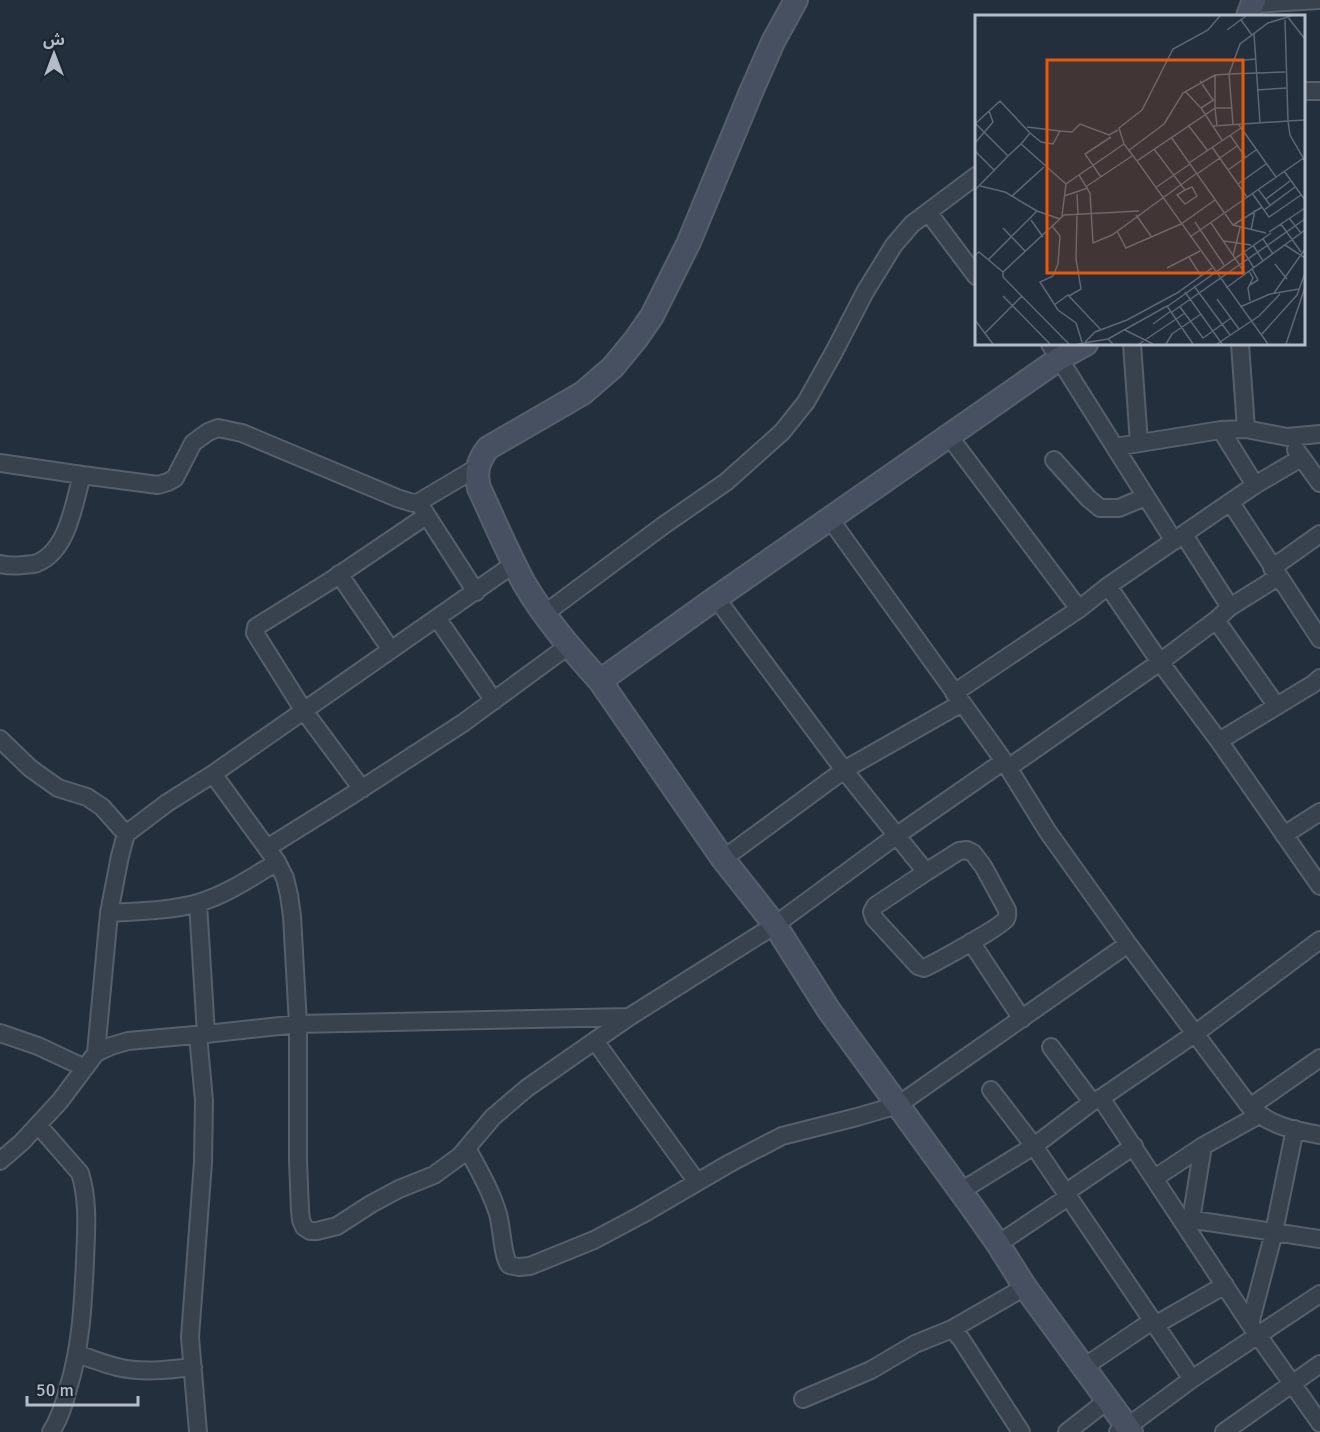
<svg xmlns="http://www.w3.org/2000/svg" width="1320" height="1432" font-family="Signika,'Noto Sans Arabic',sans-serif">
  <rect width="100%" height="100%" fill="#242f3e"/>
  <g fill="none" stroke-linecap="round" stroke-linejoin="round">
    <defs>
      <path id="street" d="M1253,4L1320,0
        M1304,91H1320
        M928,212L976,276
        M1050,344L1174,541
        M1132,344L1139,443
        M1240,344L1246,429
        M1221,430L1255,485
        M949,436L1079,609
        M1115,447L1221,430L1246,429L1287,437L1320,434
        M1296,450L1320,483
        M1054,460L1088,498L1100,508H1119L1145,497
        M0,463L82,475
        M1231,503L1320,639
        M422,508L476,592
        M830,519L1004,761L1048,832L1128,944L1250,1107C1271,1126 1293,1130 1320,1135
        M1184,535L1230,607
        M0,564C8,566 15,566 23,565C27,564 33,565 37,563C68,551 74,503 82,475L158,485L168,482L175,478L193,443L208,432L218,428L242,433L397,498L413,503L419,502L478,467
        M514,564L213,774L277,862L285,878L289,895L292,916L298,1024V1160L300,1211L301,1220L304,1227L310,1231H317L337,1226L371,1204L399,1189L434,1175L460,1156L493,1117L527,1088L629,1017L775,925L896,836L1004,761
        M1272,568L1320,534
        M339,574L391,650
        M1108,586L1160,662L1219,741L1320,886
        M716,598L844,770L926,872L875,906L872,912L874,918L918,966L924,968C935,963 1001,927 1006,919C1008,916 1007,914 1007,910L983,866L973,853L967,850L959,851L926,872
        M544,614L664,525L726,482L782,432L806,402L834,352L865,292L894,245L912,224L976,176
        M437,618L494,701
        M1216,620L1276,705
        M954,693L1079,609L1108,586L1255,485L1301,458
        M0,739L30,768L58,788L87,797L102,807L126,834
        M1219,741L1313,684L1320,678
        M1008,768L1160,662L1216,620L1230,607L1278,577
        M362,789L304,711L255,633L256,627L330,581L426,516
        M1284,835L1320,812
        M267,848L352,795L463,723L568,646
        M723,859L844,770L962,703
        M198,903L206,1034
        M109,913C139,911 169,911 198,903C226,895 252,877 277,862
        M971,942L1022,1019
        M0,1033L38,1046L85,1068
        M198,1035L204,1101L203,1162L190,1337L198,1432
        M595,1041L697,1182
        M1051,1047L1092,1102
        M96,1053L109,913L120,856L126,834L167,803L213,774
        M991,1090L1034,1146L1192,1379
        M1101,1098L1250,1324L1320,1423
        M1250,1107L1320,1058
        M38,1125L80,1173C89,1201 86,1232 85,1261C83,1305 81,1347 68,1389C64,1405 60,1418 51,1432
        M467,1148C478,1169 491,1190 498,1214C502,1228 502,1254 509,1265L519,1267L530,1266L594,1240L641,1215L730,1163L782,1136L857,1117L898,1105L1128,944
        M0,1161L22,1142L60,1101L96,1053L111,1046L128,1041L206,1034L298,1024L629,1017
        M1155,1178L1203,1146L1259,1115
        M961,1191L1034,1146L1092,1102L1101,1098L1196,1033L1320,940
        M1065,1193L1134,1146
        M1181,1218L1320,1239
        M1191,1220L1203,1146
        M998,1244L1068,1197
        M1250,1324L1274,1232L1295,1129
        M1155,1325L1225,1285
        M952,1329L961,1339L1021,1432
        M77,1354C90,1358 104,1364 117,1367C142,1373 168,1370 193,1367
        M1084,1367L1152,1321
        M803,1399L871,1370L915,1344L952,1329L1025,1287
        M1067,1432L1108,1400
        M1118,1432L1127,1427L1192,1379L1320,1294
        M1224,1432L1320,1364"/>
      <path id="secondary" d="M1248,16L1254,0
        M1086,344L1059,359L716,598L600,681L723,859L775,925L828,1009L972,1207L998,1244L1025,1287L1131,1432
        M600,681C572,650 545,619 524,583C507,552 494,520 479,488C475,472 478,461 488,448L583,393L613,367L636,339L652,316L689,242L751,92L773,42L796,0"/>
    </defs>
    <use href="#street" stroke="#565f6c" stroke-width="20"/>
    <use href="#secondary" stroke="#565f6c" stroke-width="26"/>
    <use href="#street" stroke="#38414e" stroke-width="16"/>
    <use href="#secondary" stroke="#465061" stroke-width="22"/>
  </g>
  <g transform="translate(975 15)">
    <rect width="330" height="330" fill="#242f3e"/>
    <path fill="none" stroke="#5e6776" stroke-width="1.5" d="M312,1L330,24M266,5L277,20M310,5L313,106L330,105M252,15L271,1M279,19L285,108M259,46L281,44M225,66L238,85M282,75L311,73M210,76L226,93M240,84L226,93L247,125M0,108L33,141L46,129L91,169M1,108L25,86L55,118M258,109L254,59L310,57M213,110L233,136M264,110L301,162M238,111L313,106L315,120L330,146M242,111L240,93H256M52,112L85,116M255,120L271,143M196,122L258,210L291,218M0,128L18,107L14,96M46,129L55,118L66,127L78,129L85,116L97,117L105,109L134,120L143,115M149,129L104,160L115,178L118,228L137,220L222,158M237,132L272,182M179,134L210,175L202,180L210,189L222,181L217,172L210,175M0,136L20,156M153,136L189,109L208,78L240,60M162,146L149,129L144,113L167,95L198,34L233,15L245,1M214,148L266,113M253,155L281,135M309,156L330,185M222,159L262,131M126,162L110,139L136,122M263,169L291,149M5,171L30,177L62,196L85,204M112,171L157,141M180,173L215,149M283,174L295,190M0,175L33,141M277,178L294,202L326,180M102,179L103,199M37,181L69,152M89,181L113,173M291,184L315,166M289,195L320,172M161,200L176,221M87,201L91,169L104,160M314,203L326,218M56,205L68,222M220,207L249,250M236,208L270,258M306,209L326,237M258,210L287,192M78,212L85,221L83,249L78,261L65,267L83,295L101,308L107,327M28,213L50,236M276,215L280,195M142,216L151,233L206,209L240,185M294,217L330,193M215,222L330,142M288,224L298,239M249,226L276,230M278,230L288,246M310,230L330,243M269,237L279,253M0,240L4,237L28,257L89,200L164,196M258,241L265,213M214,242L226,261M13,245L62,196M300,249L312,264M192,253L225,236M274,256L278,263L273,273L275,286M28,257V262L94,329M275,270L283,265L277,254M219,271L255,320M251,273L330,215M210,277L247,329M299,278L330,234M28,281L75,329M94,281L106,274L101,244L102,199M242,284L264,314M79,290L93,280L126,315M193,291L296,218M205,292L228,323L256,303M265,292L295,279L324,274M197,297L330,204M0,305L18,329M178,309L196,296M150,315L178,329M10,318L47,281M286,320L322,280L330,258M110,327L120,317L152,305L202,278L237,253M103,329L133,324M138,329L133,324L192,291L218,329M164,329L210,298M191,329L197,319L226,299M242,329L284,301L305,279M293,329L162,146L240,93V60L254,59L265,29L293,8L316,1M311,329L330,272"/>
    <path fill="#e8590c" fill-opacity="0.15" stroke="#e8590c" stroke-width="3" d="M72,45H268V258H72Z"/>
    <rect width="330" height="330" fill="none" stroke="#b4bcc9" stroke-width="3"/>
  </g>
  <g transform="translate(54 54)" stroke="#1d2633" stroke-width="4.5" paint-order="stroke">
  <path d="M0-4.5L10 22L0 15L-10 22Z" fill="#b4bcc9"/>
  <text y="-9" font-size="16" font-weight="bold" text-anchor="middle" fill="#b4bcc9">ش</text>
  </g>
  <path d="M27 1396v9h111v-9" fill="none" stroke="#b4bcc9" stroke-width="3"/>
  <text x="36" y="1396" font-size="18" fill="#b4bcc9" stroke="#1d2633" stroke-width="4.5" paint-order="stroke">50 m</text>
</svg>
